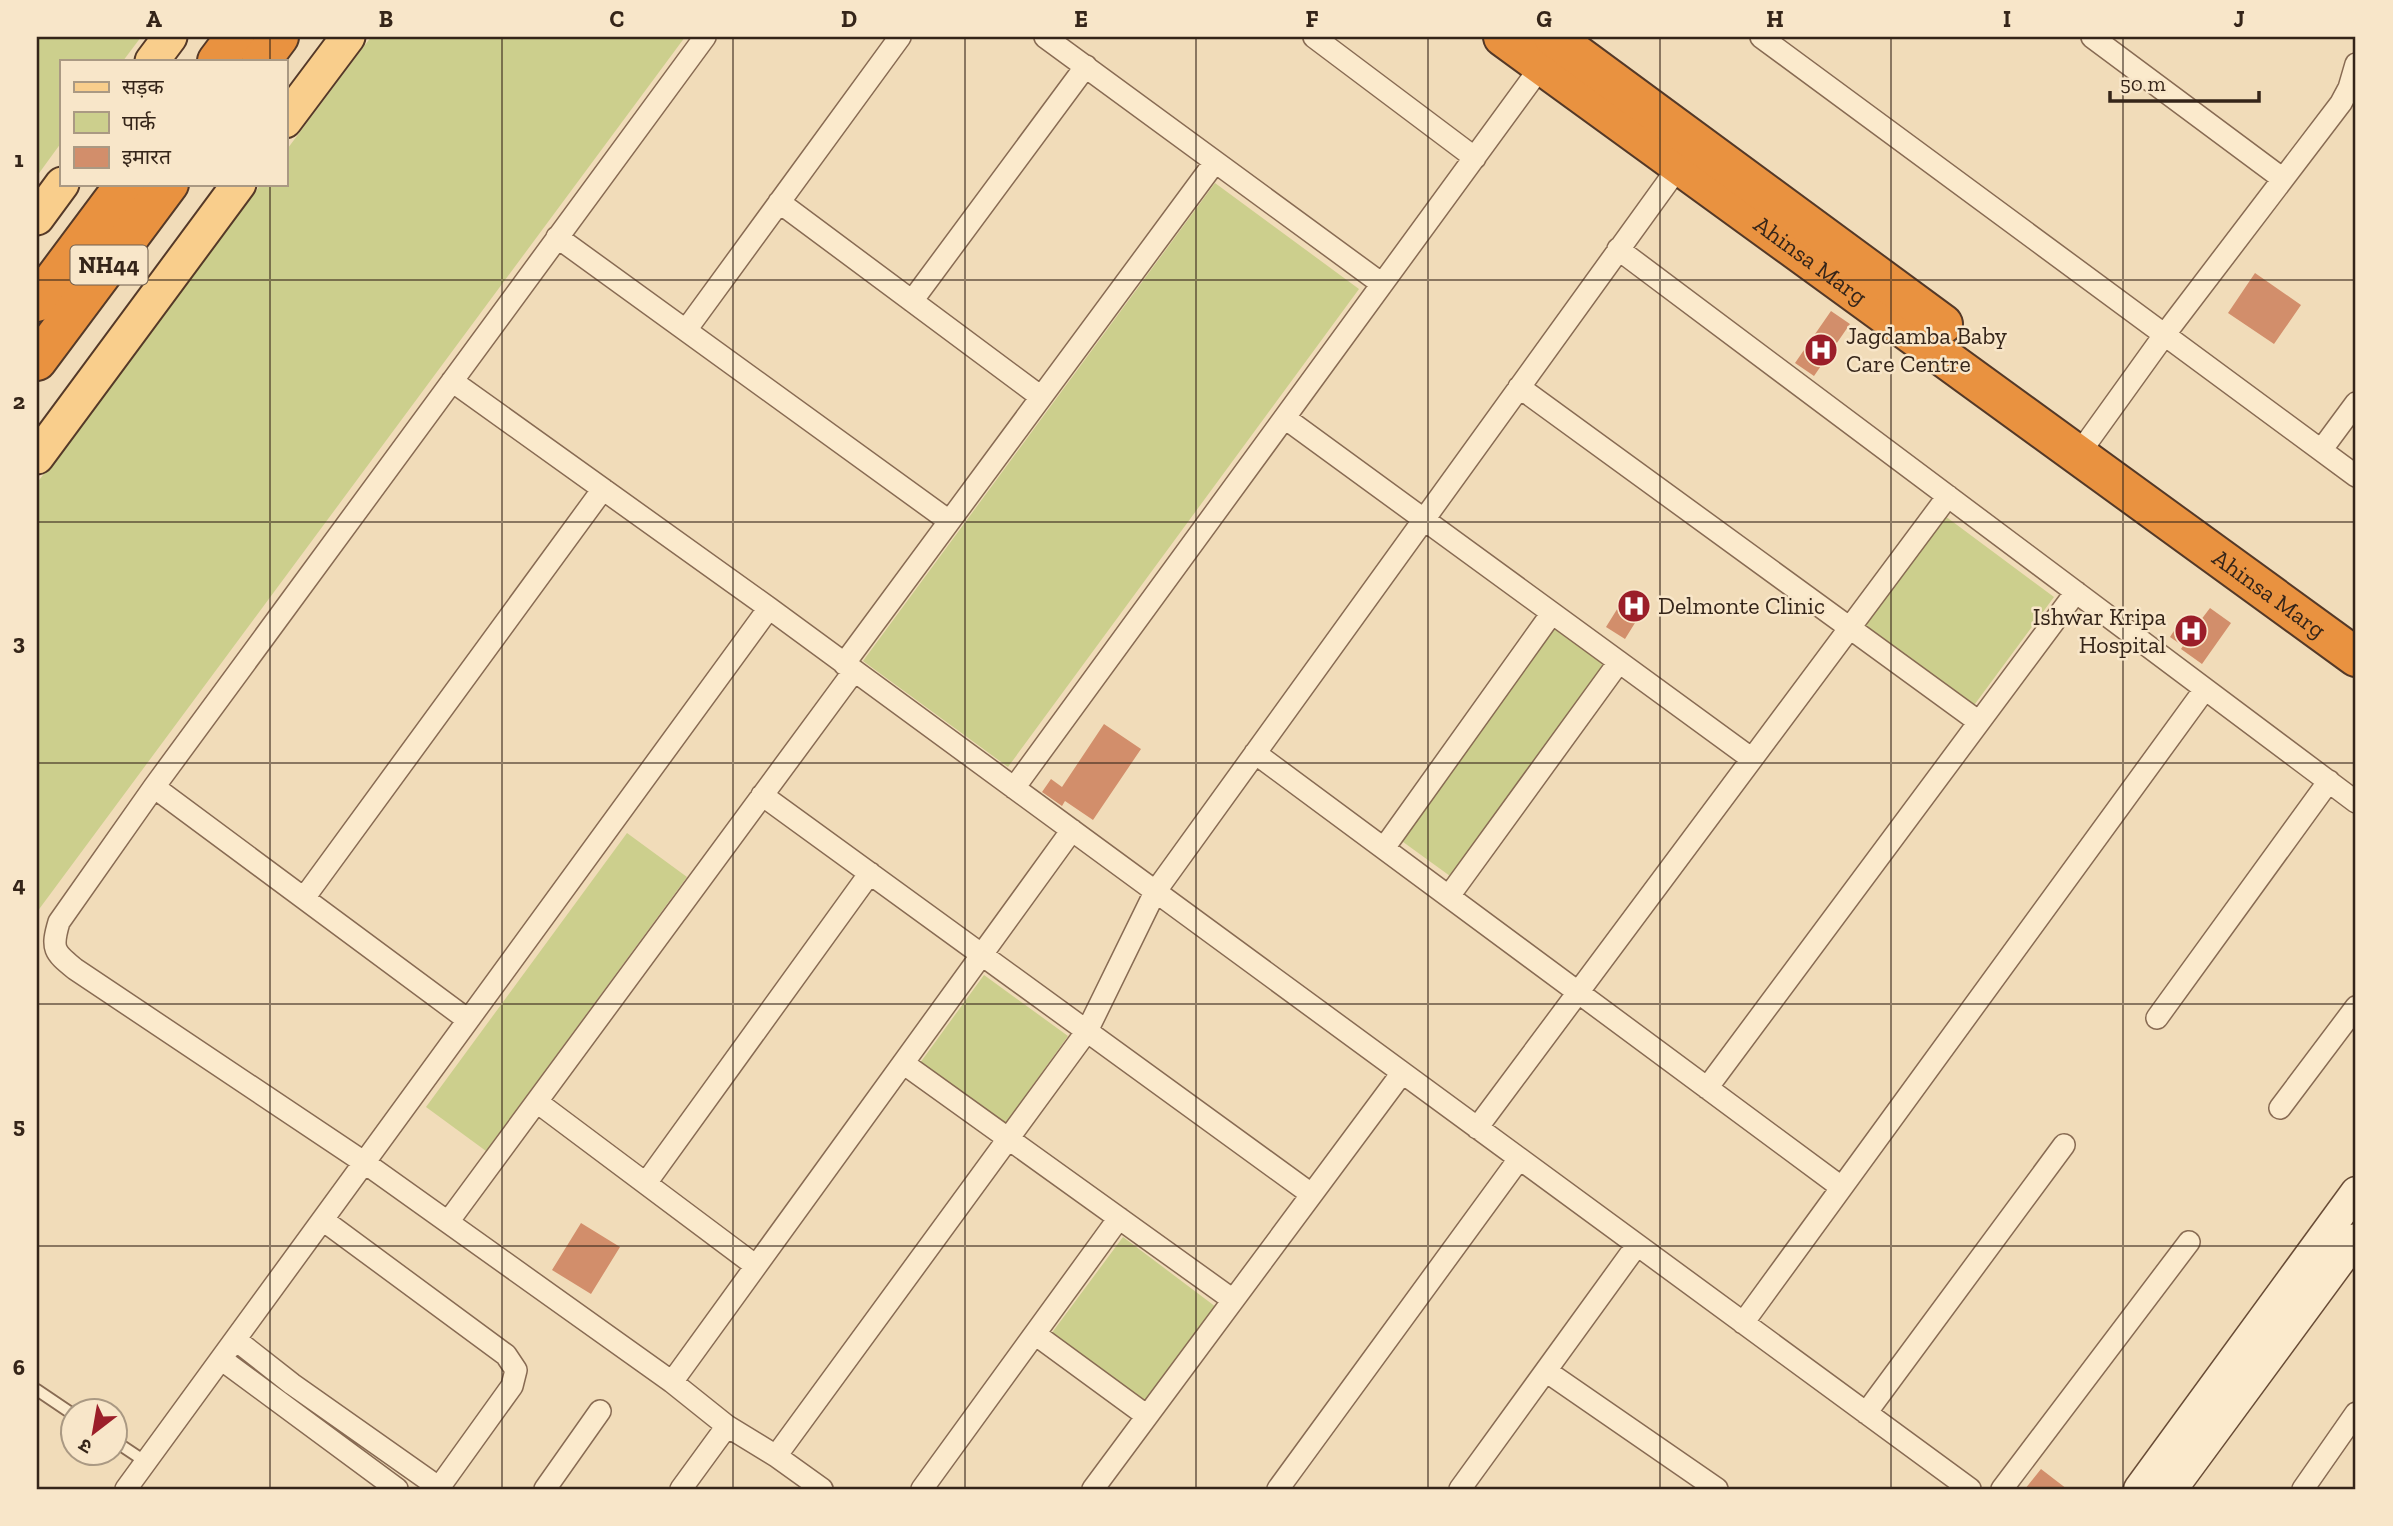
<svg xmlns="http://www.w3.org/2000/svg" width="2393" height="1526" font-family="'Zilla Slab','Noto Sans Devanagari',serif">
  <rect width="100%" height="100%" fill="#f1dcb9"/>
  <path fill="#cccf8d" d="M37,37H141L123,61H61V143L37,176Z
    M371,37H685L37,912V483L261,184H285V152Z
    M1215,183L1359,289L1008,767L863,661Z
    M1945,516L2054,597L1972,708L1863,627Z
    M1555,625L1606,663L1450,876L1399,839Z
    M627,833L687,877L486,1151L426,1107Z
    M984,975L1068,1036L1005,1124L920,1063Z
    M1123,1237L1216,1307L1144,1403L1051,1334Z"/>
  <path fill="#d28e6b" d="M2255,273L2301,305L2274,344L2228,313Z
    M1831,311L1850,324L1814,376L1795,363Z
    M1629,590L1648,602L1625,639L1606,627Z
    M2210,608L2231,623L2202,664L2181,649L2183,646L2170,637L2181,620L2194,629Z
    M1104,724L1141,749L1093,820L1065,801L1062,806L1042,792L1051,779L1062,787Z
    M581,1223L620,1247L591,1294L552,1270Z
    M2041,1469L2067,1489H2025Z"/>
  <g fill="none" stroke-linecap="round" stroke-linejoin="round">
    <defs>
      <path id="lane" d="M37,1390L74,1415
        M116,1442L146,1462"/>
      <path id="street" d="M705,37L154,787L59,922C51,949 54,952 75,969L365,1163L672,1382L727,1426L776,1456L822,1489
        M1045,37L1382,284
        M1314,37L1475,158
        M1761,37L2356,476
        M2092,37L2283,179
        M779,202L1041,397
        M557,237L949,521
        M1618,249L2356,802
        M912,301L1086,66
        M686,330L900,37
        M452,381L769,608L1970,1489
        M1519,387L1979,722
        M1285,418L1752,759
        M2322,449L2356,403
        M2078,455L2165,334L2341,103L2349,88L2356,64
        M844,664L1215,162
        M1255,753L1841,1187
        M154,787L468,1020
        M1014,788L1548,57
        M762,795L1311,1194
        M1384,848L1552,613
        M1449,896L1619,662
        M304,898L603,489
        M2157,1018L2329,781
        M903,1063L1233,1300
        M1707,1088L2076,592
        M537,1102L756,1266
        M2280,1108L2356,1007
        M1477,1128L1948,496
        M646,1183L870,873
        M323,1220L506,1355L516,1370L512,1386L438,1489
        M448,1222L854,671
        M1743,1323L2205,689
        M1035,1334L1147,1416
        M236,1340L292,1384L441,1489
        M221,1359L397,1489
        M1546,1371L1717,1489
        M672,1382L1072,830
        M1866,1413L2064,1145
        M776,1456L1087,1031L1155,892L1685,158
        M126,1489L769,608
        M545,1489L600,1411
        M681,1489L727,1426
        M922,1489L1119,1218
        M1093,1489L1402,1073
        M1278,1489L1519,1159
        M1460,1489L1637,1245
        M2002,1489L2189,1242
        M2303,1489L2356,1413"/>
      <path id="secondary" d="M2139,1489L2356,1192
        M2172,1489L2356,1239"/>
      <path id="primary" d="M152,61L170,37
        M285,121L348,37
        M37,218L62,184
        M37,457L239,184"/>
      <g id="highway">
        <path id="s1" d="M1503,37L2356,657"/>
        <path d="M1553,37L1943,324"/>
        <path d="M217,61L235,37"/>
        <path d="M261,61L279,37"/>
        <path d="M37,302L125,184"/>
        <path d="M37,361L169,184"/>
      </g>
    </defs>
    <use href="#lane" stroke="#886b53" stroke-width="14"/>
    <use href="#street" stroke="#886b53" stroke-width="24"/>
    <use href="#secondary" stroke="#694c36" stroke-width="33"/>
    <use href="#primary" stroke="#543928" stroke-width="37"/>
    <use href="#highway" stroke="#543928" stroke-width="42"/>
    <use href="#lane" stroke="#fbeacc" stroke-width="10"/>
    <use href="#street" stroke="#fbeacc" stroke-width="21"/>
    <use href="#secondary" stroke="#fbeacc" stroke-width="30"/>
    <use href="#primary" stroke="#f9ce8c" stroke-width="33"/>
    <use href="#highway" stroke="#e99240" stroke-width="38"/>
  </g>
  <path fill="none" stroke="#352519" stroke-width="2" stroke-opacity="0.55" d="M270,37V61M502,37V1489M733,37V1489M965,37V1489M1196,37V1489M1428,37V1489M1660,37V1489M1891,37V1489M2123,37V1489M270,184V1489M37,280H2356M37,522H2356M37,763H2356M37,1004H2356M37,1246H2356"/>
  <defs>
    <symbol id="hospital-disc" viewBox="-11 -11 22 22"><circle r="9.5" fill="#9b1e29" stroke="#f8e6c9"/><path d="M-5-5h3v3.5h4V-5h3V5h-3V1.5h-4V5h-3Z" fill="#fff"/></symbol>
  </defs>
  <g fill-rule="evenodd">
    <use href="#hospital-disc" x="1802" y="331" width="38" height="38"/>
    <use href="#hospital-disc" x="1615" y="587" width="38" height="38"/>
    <use href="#hospital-disc" x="2172" y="612" width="38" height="38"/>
  </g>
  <g text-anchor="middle" stroke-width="5" stroke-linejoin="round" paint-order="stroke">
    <rect fill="#f8e6c9" stroke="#705f4e" stroke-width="2" x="70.5" y="245.5" width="77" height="39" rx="5"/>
    <g font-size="23" font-weight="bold" fill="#352519">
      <text x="109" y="273">NH44</text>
    </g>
    <g font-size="24" fill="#352519" stroke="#f8e6c9">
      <text dy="8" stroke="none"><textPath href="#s1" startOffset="380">Ahinsa Marg</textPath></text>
      <text dy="8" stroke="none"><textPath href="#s1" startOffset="947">Ahinsa Marg</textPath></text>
    </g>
    <g font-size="24" fill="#352519" stroke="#f8e6c9" text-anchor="start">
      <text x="1846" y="344">Jagdamba Baby<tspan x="1846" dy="28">Care Centre</tspan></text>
      <text x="1658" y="614">Delmonte Clinic</text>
      <text x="2166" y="625" text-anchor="end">Ishwar Kripa<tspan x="2166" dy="28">Hospital</tspan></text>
    </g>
  </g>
  <rect width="2393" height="1526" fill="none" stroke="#f8e6c9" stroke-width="77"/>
  <rect x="60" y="60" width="228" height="126" fill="#f8e6c9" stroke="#aa9983" stroke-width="2"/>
  <rect x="74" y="82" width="35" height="10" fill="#f9ce8c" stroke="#aa9983" stroke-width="2"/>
  <text x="122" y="94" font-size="21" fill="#352519">सड़क</text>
  <rect x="74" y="112" width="35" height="21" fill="#cccf8d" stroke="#aa9983" stroke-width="2"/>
  <text x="122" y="130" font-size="21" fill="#352519">पार्क</text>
  <rect x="74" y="147" width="35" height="21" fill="#d28e6b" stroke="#aa9983" stroke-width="2"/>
  <text x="122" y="164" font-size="21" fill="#352519">इमारत</text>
  <g transform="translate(94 1432) rotate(211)"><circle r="33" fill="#f8e6c9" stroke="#aa9983" stroke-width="2"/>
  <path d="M0-5L12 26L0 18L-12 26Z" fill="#9b1e29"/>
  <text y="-10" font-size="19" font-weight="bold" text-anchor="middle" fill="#352519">उ</text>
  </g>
  <path d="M2110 91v10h149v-10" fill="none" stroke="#352519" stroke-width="3.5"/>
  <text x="2120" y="91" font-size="21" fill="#352519" stroke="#f8e6c9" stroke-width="5" paint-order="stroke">50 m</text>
  <rect x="38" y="38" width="2316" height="1450" fill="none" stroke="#352519" stroke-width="2.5"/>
  <g font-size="23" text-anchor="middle" font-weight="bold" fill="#352519">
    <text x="154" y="27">A</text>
    <text x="386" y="27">B</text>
    <text x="617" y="27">C</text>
    <text x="849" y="27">D</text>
    <text x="1081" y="27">E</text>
    <text x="1312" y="27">F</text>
    <text x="1544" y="27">G</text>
    <text x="1775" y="27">H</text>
    <text x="2007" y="27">I</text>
    <text x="2239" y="27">J</text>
    <text x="19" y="167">1</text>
    <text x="19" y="409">2</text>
    <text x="19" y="650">3</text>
    <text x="19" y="892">4</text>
    <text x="19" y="1133">5</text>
    <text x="19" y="1375">6</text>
  </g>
</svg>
